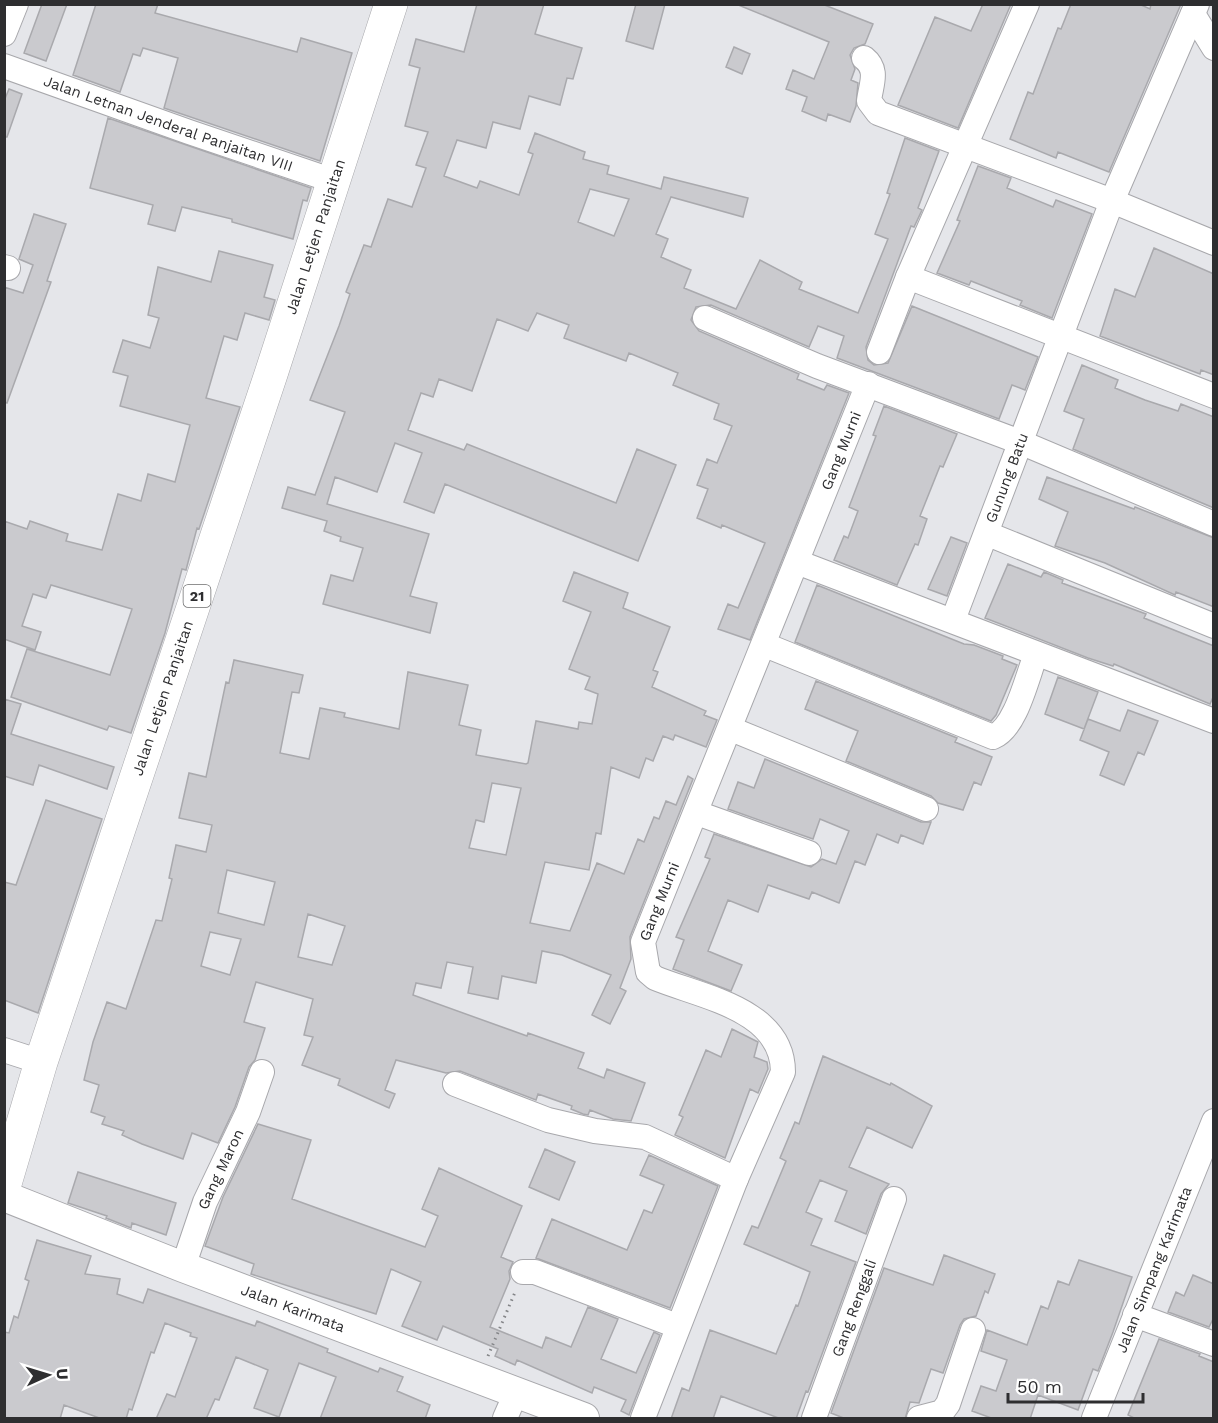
<svg xmlns="http://www.w3.org/2000/svg" width="1218" height="1423" font-family="'Work Sans',sans-serif">
  <rect width="100%" height="100%" fill="#e5e6ea"/>
  <path fill="#cacace" stroke="#a9a9ad" stroke-width="1.5" fill-rule="evenodd" d="M42,4H67L46,61L24,53Z
    M96,4H158L155,13L297,52L301,38L352,53L320,161L164,108L178,58L143,48L140,56L133,54L120,92L73,75Z
    M477,4H544L535,34L582,48L573,79L567,78L560,105L529,96L520,129L493,122L486,148L457,140L444,176L477,188L480,181L519,195L533,154L528,152L535,133L585,152L583,159L609,166L607,174L661,189L664,177L748,198L743,217L671,197L656,234L668,239L661,257L691,270L684,288L736,309L760,260L802,282L799,289L858,313L888,239L875,234L890,194L887,193L905,138L939,151L918,208L922,210L914,227L911,226L866,347L868,360L874,365L888,363L912,306L1038,357L1025,390L1012,385L999,419L837,358L844,336L818,326L809,347L711,305L696,307L691,320L699,331L799,374L797,379L824,390L827,385L849,393L750,640L718,629L728,604L738,608L765,543L722,525L721,528L697,518L708,489L697,485L707,459L717,463L732,426L714,419L719,404L673,385L678,373L629,353L626,361L564,338L569,325L537,313L528,331L497,319L472,391L439,379L433,397L421,393L408,430L464,450L467,444L616,503L637,449L676,465L638,561L445,484L434,513L404,502L422,453L395,443L377,492L335,477L327,504L429,534L410,596L437,603L430,633L323,604L331,575L353,581L363,548L340,541L341,537L324,531L327,521L282,508L288,487L315,495L345,412L310,400L339,326L350,294L346,292L364,245L371,247L388,199L412,207L426,168L416,165L428,132L405,126L420,68L409,65L416,39L464,52ZM590,189L629,199L614,236L578,222Z
    M636,4H665L653,49L626,41Z
    M736,4H822L873,24L865,44L854,48L850,55L855,69L851,80L858,83L856,106L850,122L828,114L826,121L802,111L807,97L786,89L793,70L814,79L829,42Z
    M983,4H1011L958,128L898,105L935,17L971,31Z
    M1071,4H1139L1150,9L1151,4H1181L1109,172L1058,152L1056,158L1010,139L1028,92L1033,94L1058,28L1061,29Z
    M734,47L750,54L742,74L726,67Z
    M9,89L22,94L7,137H4V101Z
    M108,118L311,188L307,201L303,200L293,239L232,222V219L182,207L175,231L148,224L153,205L90,188Z
    M978,166L1011,178L1007,188L1053,207L1056,200L1092,214L1052,318L1020,305L1022,301L971,281L969,285L937,273L960,221L957,220Z
    M34,214L66,224L47,281L51,282L7,403L4,402V287L23,293L33,265L19,259Z
    M1154,248L1214,274V375L1201,370L1200,374L1100,336L1115,289L1135,297Z
    M219,251L273,265L264,297L275,300L269,320L245,313L237,340L224,336L206,398L240,407L199,529L197,528L186,570L182,569L165,633L131,733L109,726L107,730L11,697L27,649L110,675L132,609L51,585L46,598L33,594L22,626L41,632L35,650L4,639V521L27,529L30,521L68,534L66,541L102,550L118,494L141,501L148,474L175,482L190,425L120,406L128,376L113,372L123,340L150,348L159,318L148,315L158,267L211,282Z
    M1082,365L1118,380L1115,388L1145,400L1178,411L1181,404L1214,417V508L1073,449L1084,419L1064,411Z
    M884,406L957,434L943,467L940,466L920,516L927,519L918,545L915,544L897,585L834,560L844,536L848,538L858,511L849,507L876,436L873,435Z
    M1047,477L1134,509L1135,507L1214,538V607L1176,592L1175,595L1105,563L1055,546L1068,512L1039,499Z
    M951,537L967,543L947,596L928,589Z
    M1008,564L1041,577L1044,572L1063,580L1062,583L1146,614L1144,618L1214,646V695L1210,704L1114,664L1113,666L1088,658L985,618Z
    M574,572L628,593L623,608L670,627L653,670L658,672L652,687L706,711L704,715L717,720L706,747L675,735L673,740L663,736L653,761L646,758L639,778L611,767L601,834L596,833L589,870L545,862L530,923L570,931L597,863L624,874L638,839L644,842L654,817L659,819L666,801L676,805L688,776L693,779L630,937L631,959L620,988L626,991L610,1024L592,1015L611,975L562,955L542,951L536,983L502,976L498,999L468,993L473,967L447,962L441,988L416,983L413,995L527,1036L528,1033L584,1053L578,1068L604,1078L607,1069L645,1083L631,1121L613,1119L590,1110L588,1115L583,1114L571,1109L572,1106L538,1094L536,1100L460,1071L446,1073L396,1060L385,1090L395,1094L389,1108L338,1085L340,1079L302,1065L313,1037L304,1035L313,999L256,982L244,1022L265,1028L255,1060L249,1067L235,1107L218,1143L192,1133L183,1159L142,1144L122,1135L124,1131L102,1124L105,1117L91,1112L99,1085L84,1080L93,1042L107,1002L126,1009L156,920L162,921L172,879L169,878L176,845L206,852L212,825L179,818L189,773L206,777L226,682L229,683L234,660L303,675L299,693L292,692L280,753L309,759L320,708L345,713L344,717L399,729L408,672L468,685L459,725L481,730L476,755L526,764L528,763L536,721L578,729L579,722L592,724L598,694L585,689L590,677L569,669L591,612L563,601ZM492,783L521,788L506,855L469,848L476,820L484,822ZM227,870L275,882L264,925L218,913ZM308,914L345,926L332,965L298,957ZM210,932L241,939L230,975L201,966Z
    M817,585L964,644L974,645L1003,656L1002,659L1017,665L996,715L991,721L795,642Z
    M1058,677L1098,692L1084,729L1045,714Z
    M816,681L957,738L955,742L992,757L981,785L974,782L963,810L938,803L931,796L846,761L858,731L805,709Z
    M4,699L21,704L11,734L114,767L107,789L39,765L33,785L4,776Z
    M1128,710L1158,721L1144,755L1138,752L1124,785L1100,775L1109,752L1080,740L1088,719L1120,731Z
    M765,759L921,822H931L923,844L901,835L898,843L877,834L865,865L855,861L839,903L812,892L809,899L768,885L758,912L728,900L708,951L742,965L731,991L673,969L684,940L676,937L710,859L705,857L714,834L811,867L822,859L836,864L849,831L820,819L813,839L728,809L738,782L754,788Z
    M46,800L102,819L38,1013L4,1000V882L16,885Z
    M732,1029L758,1042L754,1057L767,1062L768,1069L758,1093L750,1089L725,1158L675,1135L683,1117L679,1115L706,1050L721,1057Z
    M823,1056L890,1085L891,1083L932,1106L912,1148L867,1127L849,1167L889,1184L881,1194L866,1234L835,1221L847,1191L820,1180L806,1212L822,1219L811,1245L856,1262L808,1392L806,1391L796,1419H781L721,1396L713,1419H671L682,1388L689,1391L710,1330L776,1354L796,1305L798,1306L810,1272L744,1244L752,1226L758,1228L771,1197L786,1161L780,1158L795,1122L799,1124Z
    M258,1124L311,1140L292,1199L425,1247L438,1216L422,1209L439,1168L522,1206L501,1257L513,1262L509,1271L510,1279L490,1327L542,1348L546,1337L571,1347L588,1307L618,1319L601,1359L636,1373L654,1332L660,1335L629,1415L621,1411L626,1400L594,1387L592,1393L517,1360L515,1365L495,1356L498,1349L443,1326L437,1340L402,1326L421,1282L391,1269L376,1314L251,1274L254,1264L205,1246L223,1197Z
    M545,1149L575,1162L559,1200L529,1187Z
    M649,1155L718,1186L670,1308L536,1258L552,1219L627,1250L644,1210L652,1213L664,1185L640,1175Z
    M78,1172L176,1203L166,1235L132,1223L131,1228L106,1218L107,1216L68,1203Z
    M37,1240L91,1256L85,1274L120,1279L117,1294L143,1303L148,1289L255,1326L257,1321L328,1349L327,1352L378,1372L380,1368L403,1377L397,1391L430,1405L425,1419H320L336,1377L299,1363L279,1417L254,1408L268,1370L236,1357L219,1400L215,1399L206,1419H156L167,1394L175,1397L197,1338L190,1336L191,1333L165,1323L154,1353L151,1352L132,1410L129,1409L126,1419H102L64,1405L60,1419H4V1332L9,1333L14,1316L18,1318L29,1281L25,1279Z
    M944,1255L995,1274L988,1293L985,1291L976,1316L964,1319L960,1325L943,1373L931,1369L919,1403L910,1402L905,1419H846L831,1413L884,1268L933,1285Z
    M1079,1260L1132,1277L1113,1332L1098,1371L1093,1369L1078,1410L1038,1395L1030,1419H994L972,1411L981,1386L996,1391L1007,1360L981,1351L987,1330L1027,1345L1041,1306L1048,1309L1058,1281L1069,1285Z
    M1193,1275L1214,1284V1317L1209,1327L1168,1312L1176,1292L1184,1296Z
    M1159,1339L1200,1354L1199,1356L1214,1362V1419H1136L1128,1415Z"/>
  <g fill="none" stroke-linecap="round" stroke-linejoin="round">
    <defs>
      <g id="minor">
        <path d="M1193,14L1214,48"/>
        <path d="M4,34L16,4"/>
        <path d="M864,58C879,70 871,84 869,101L878,113L1112,201L1214,243"/>
        <path id="s1" d="M4,66L189,132L334,181"/>
        <path d="M4,267L8,268"/>
        <path d="M908,277L1214,396"/>
        <path d="M705,318L817,366L1020,442L1214,524"/>
        <path d="M879,352L908,277L1027,4"/>
        <path d="M988,534L1214,626"/>
        <path d="M797,562L1214,721"/>
        <path id="s2" d="M953,620L1112,201L1197,4"/>
        <path d="M765,645L993,737C1016,728 1027,677 1036,654"/>
        <path d="M731,729L926,809"/>
        <path d="M697,813L809,853"/>
        <path d="M4,1050L41,1062"/>
        <path d="M455,1084L548,1120L595,1131L645,1137L736,1179"/>
        <path id="s3" d="M183,1267L205,1202L248,1112L262,1072"/>
        <path d="M523,1272H535L677,1326"/>
        <path d="M1135,1315L1214,1344"/>
        <path d="M505,1418L516,1393"/>
        <path id="s4" d="M643,1418L736,1179L783,1072C783,1009 701,997 655,978L648,972L643,942L868,384"/>
        <path id="s5" d="M814,1418L894,1199"/>
        <path d="M919,1418L942,1412L948,1404L973,1330"/>
        <path id="s6" d="M1094,1418L1214,1121"/>
      </g>
      <g id="major">
        <path id="s7" d="M4,1196L183,1267L584,1418"/>
      </g>
      <g id="highway">
        <path id="s8" d="M4,1187L41,1062L271,374L391,4"/>
      </g>
    </defs>
    <use href="#minor" stroke="#a8a8ac" stroke-width="26"/>
    <use href="#major" stroke="#a8a8ac" stroke-width="32"/>
    <use href="#highway" stroke="#a8a8ac" stroke-width="34"/>
    <path stroke="#838487" stroke-width="3" stroke-dasharray="1.5 4.5" stroke-linecap="butt" d="M488,1356L516,1290"/>
    <use href="#minor" stroke="#fff" stroke-width="24"/>
    <use href="#major" stroke="#fff" stroke-width="30"/>
    <use href="#highway" stroke="#fff" stroke-width="33"/>
  </g>
  <g text-anchor="middle" stroke-width="4.5" stroke-linejoin="round" paint-order="stroke">
    <rect fill="#fff" stroke="#6d6d6e" stroke-width="1.5" x="183.5" y="585" width="27" height="22" rx="4.5"/>
    <g font-size="14" font-weight="bold" fill="#2e2e30">
      <text x="197" y="601">21</text>
    </g>
    <g font-size="15" fill="#2e2e30" stroke="#fff">
      <text dy="5" stroke="none"><textPath href="#s1" startOffset="174">Jalan Letnan Jenderal Panjaitan VIII</textPath></text>
      <text dy="5" stroke="none"><textPath href="#s8" startOffset="1000">Jalan Letjen Panjaitan</textPath></text>
      <text dy="5" stroke="none"><textPath href="#s4" startOffset="1113">Gang Murni</textPath></text>
      <text dy="5" stroke="none"><textPath href="#s2" startOffset="152">Gunung Batu</textPath></text>
      <text dy="5" stroke="none"><textPath href="#s8" startOffset="514">Jalan Letjen Panjaitan</textPath></text>
      <text dy="5" stroke="none"><textPath href="#s4" startOffset="627">Gang Murni</textPath></text>
      <text dy="5" stroke="none"><textPath href="#s3" startOffset="105">Gang Maron</textPath></text>
      <text dy="5" stroke="none"><textPath href="#s6" startOffset="160">Jalan Simpang Karimata</textPath></text>
      <text dy="5" stroke="none"><textPath href="#s7" startOffset="310">Jalan Karimata</textPath></text>
      <text dy="5" stroke="none"><textPath href="#s5" startOffset="117">Gang Renggali</textPath></text>
    </g>
  </g>
  <rect width="1218" height="1423" fill="none" stroke="#2e2e30" stroke-width="12"/>
  <g transform="translate(48 1375) rotate(86)" stroke="#ffffff" stroke-width="4.5" paint-order="stroke">
  <path d="M0-4.5L10 22L0 15L-10 22Z" fill="#2e2e30"/>
  <text y="-9" font-size="16" font-weight="bold" text-anchor="middle" fill="#2e2e30">U</text>
  </g>
  <path d="M1008 1393v9h135v-9" fill="none" stroke="#2e2e30" stroke-width="3"/>
  <text x="1017" y="1393" font-size="18" fill="#2e2e30" stroke="#ffffff" stroke-width="4.5" paint-order="stroke">50 m</text>
</svg>
